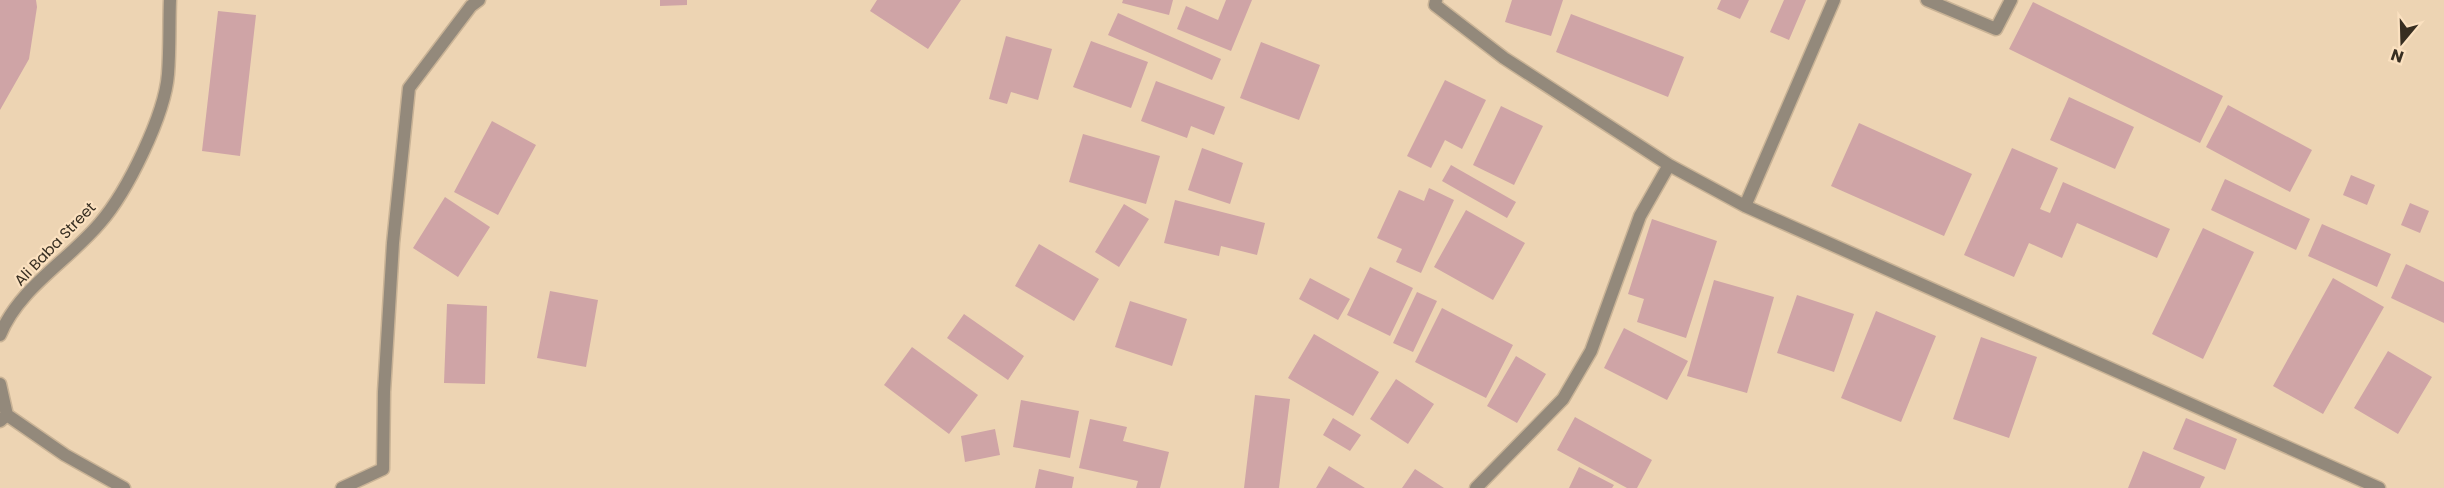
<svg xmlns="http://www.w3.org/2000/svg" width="2444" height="488" font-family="Poppins,sans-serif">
  <rect width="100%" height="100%" fill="#edd4b3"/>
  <path fill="#cfa4a6" d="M0,0H36L37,7L29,59L0,110Z
    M660,0H687V5L660,6Z
    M877,0H961L928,49L870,11Z
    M1123,0H1173L1169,15L1122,3Z
    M1226,0H1252L1231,51L1177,29L1186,6L1218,20Z
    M1512,0H1563L1551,36L1505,22Z
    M1721,0H1749L1740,19L1717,9Z
    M1784,0H1806L1789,40L1770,32Z
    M2033,2L2223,96L2200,143L2009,49Z
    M218,11L256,15L240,156L202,151Z
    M1118,13L1221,59L1212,80L1108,35Z
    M1571,14L1684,57L1668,97L1556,52Z
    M1006,36L1052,49L1038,100L1011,92L1007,104L989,99Z
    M1091,41L1148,62L1131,108L1073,87Z
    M1261,42L1320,65L1299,120L1240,98Z
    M1445,80L1486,100L1462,149L1445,140L1431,168L1407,156Z
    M1156,81L1225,107L1214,135L1191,126L1187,138L1141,121Z
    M2069,97L2134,127L2115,169L2050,140Z
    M2228,105L2312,150L2290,192L2206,147Z
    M1501,106L1543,126L1514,185L1473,165Z
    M492,121L536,145L498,215L454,192Z
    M1859,123L1972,174L1944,236L1831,186Z
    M1083,134L1160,156L1146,204L1069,182Z
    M1202,148L1243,163L1230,204L1188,190Z
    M2012,148L2058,168L2040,209L2050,213L2063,182L2170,229L2157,258L2077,223L2062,258L2029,243L2014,277L1964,255Z
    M1451,165L1516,202L1507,218L1442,181Z
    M2351,175L2375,185L2367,205L2343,195Z
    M2225,179L2310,219L2296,250L2211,210Z
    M1429,188L1454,200L1421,273L1396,262L1402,249L1377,238L1399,190L1424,201Z
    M445,197L490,227L458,277L413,248Z
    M1175,200L1265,223L1257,255L1221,246L1219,256L1164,243Z
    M2410,203L2429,211L2420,233L2401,225Z
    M1124,204L1149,219L1119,267L1095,252Z
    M1466,210L1525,243L1493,300L1434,267Z
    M1652,219L1717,241L1686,338L1637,322L1644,299L1628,294Z
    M2322,224L2391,254L2377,287L2308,256Z
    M2203,228L2254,252L2203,359L2152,334Z
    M1039,244L1099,279L1074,321L1015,286Z
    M2406,264L2444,282V323L2391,298Z
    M1370,267L1413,288L1390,336L1347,315Z
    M1310,278L1350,299L1338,320L1299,299Z
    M2333,278L2384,307L2323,414L2273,386Z
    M1714,280L1774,297L1747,393L1687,376Z
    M550,291L598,300L586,367L537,358Z
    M1417,292L1437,301L1413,352L1393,343Z
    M1797,295L1854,314L1834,372L1777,353Z
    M1130,301L1187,319L1172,366L1115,347Z
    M447,304L487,306L485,384L444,383Z
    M1442,308L1513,345L1486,398L1415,362Z
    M1876,311L1936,336L1901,422L1841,398Z
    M964,314L1024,356L1008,380L947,338Z
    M1624,328L1688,361L1667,400L1604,368Z
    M1314,334L1379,372L1353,416L1288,378Z
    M1981,337L2037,357L2009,438L1953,419Z
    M912,347L978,395L949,434L884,385Z
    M2388,351L2432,377L2398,434L2354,408Z
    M1516,356L1546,374L1517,423L1487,406Z
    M1396,379L1434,404L1408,444L1370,419Z
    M1255,395L1290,399L1279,488H1244Z
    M1021,400L1079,411L1070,458L1013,447Z
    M1575,417L1652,460L1637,488H1627L1557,450Z
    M1333,418L1361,435L1350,451L1323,435Z
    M2186,418L2237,439L2225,470L2173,449Z
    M1090,419L1127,427L1123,441L1169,452L1160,488H1136L1138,481L1079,468Z
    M995,429L1000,455L965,462L961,436Z
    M2143,451L2205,477L2200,488H2128Z
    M1329,466L1365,488H1316Z
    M1579,467L1614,485L1612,488H1569Z
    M1039,469L1074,477L1072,488H1035Z
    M1415,469L1444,488H1402Z"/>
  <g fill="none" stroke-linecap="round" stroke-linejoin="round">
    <defs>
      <path id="minor" d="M1436,0L1435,5L1504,58L1669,165
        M1927,0L1996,29L2011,0
        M1745,206L1834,0
        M0,335C19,288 68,261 100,223C127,192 165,115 168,74C170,49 169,24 170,0
        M0,384L7,415L0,421
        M7,415L65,455L124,488
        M342,488L383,469L384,392L393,243L409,88L471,6L479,0
        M1476,488L1563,399L1591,351L1640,216L1669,165L1745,206L2379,488"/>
    </defs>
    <use href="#minor" stroke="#c9b396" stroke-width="15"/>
    <use href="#minor" stroke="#93897b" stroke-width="12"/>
  </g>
  <g text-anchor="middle" stroke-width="4.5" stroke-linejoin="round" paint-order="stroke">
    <g font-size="15" fill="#372e21" stroke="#fbe1c0">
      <text transform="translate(55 244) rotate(-46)" y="5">Ali Baba Street</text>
    </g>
  </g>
  <g transform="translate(2402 42) rotate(199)" stroke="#fbe1c0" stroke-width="4.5" paint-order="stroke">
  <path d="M0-4.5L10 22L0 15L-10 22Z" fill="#372e21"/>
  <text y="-9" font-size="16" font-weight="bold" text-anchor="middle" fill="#372e21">N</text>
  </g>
</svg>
